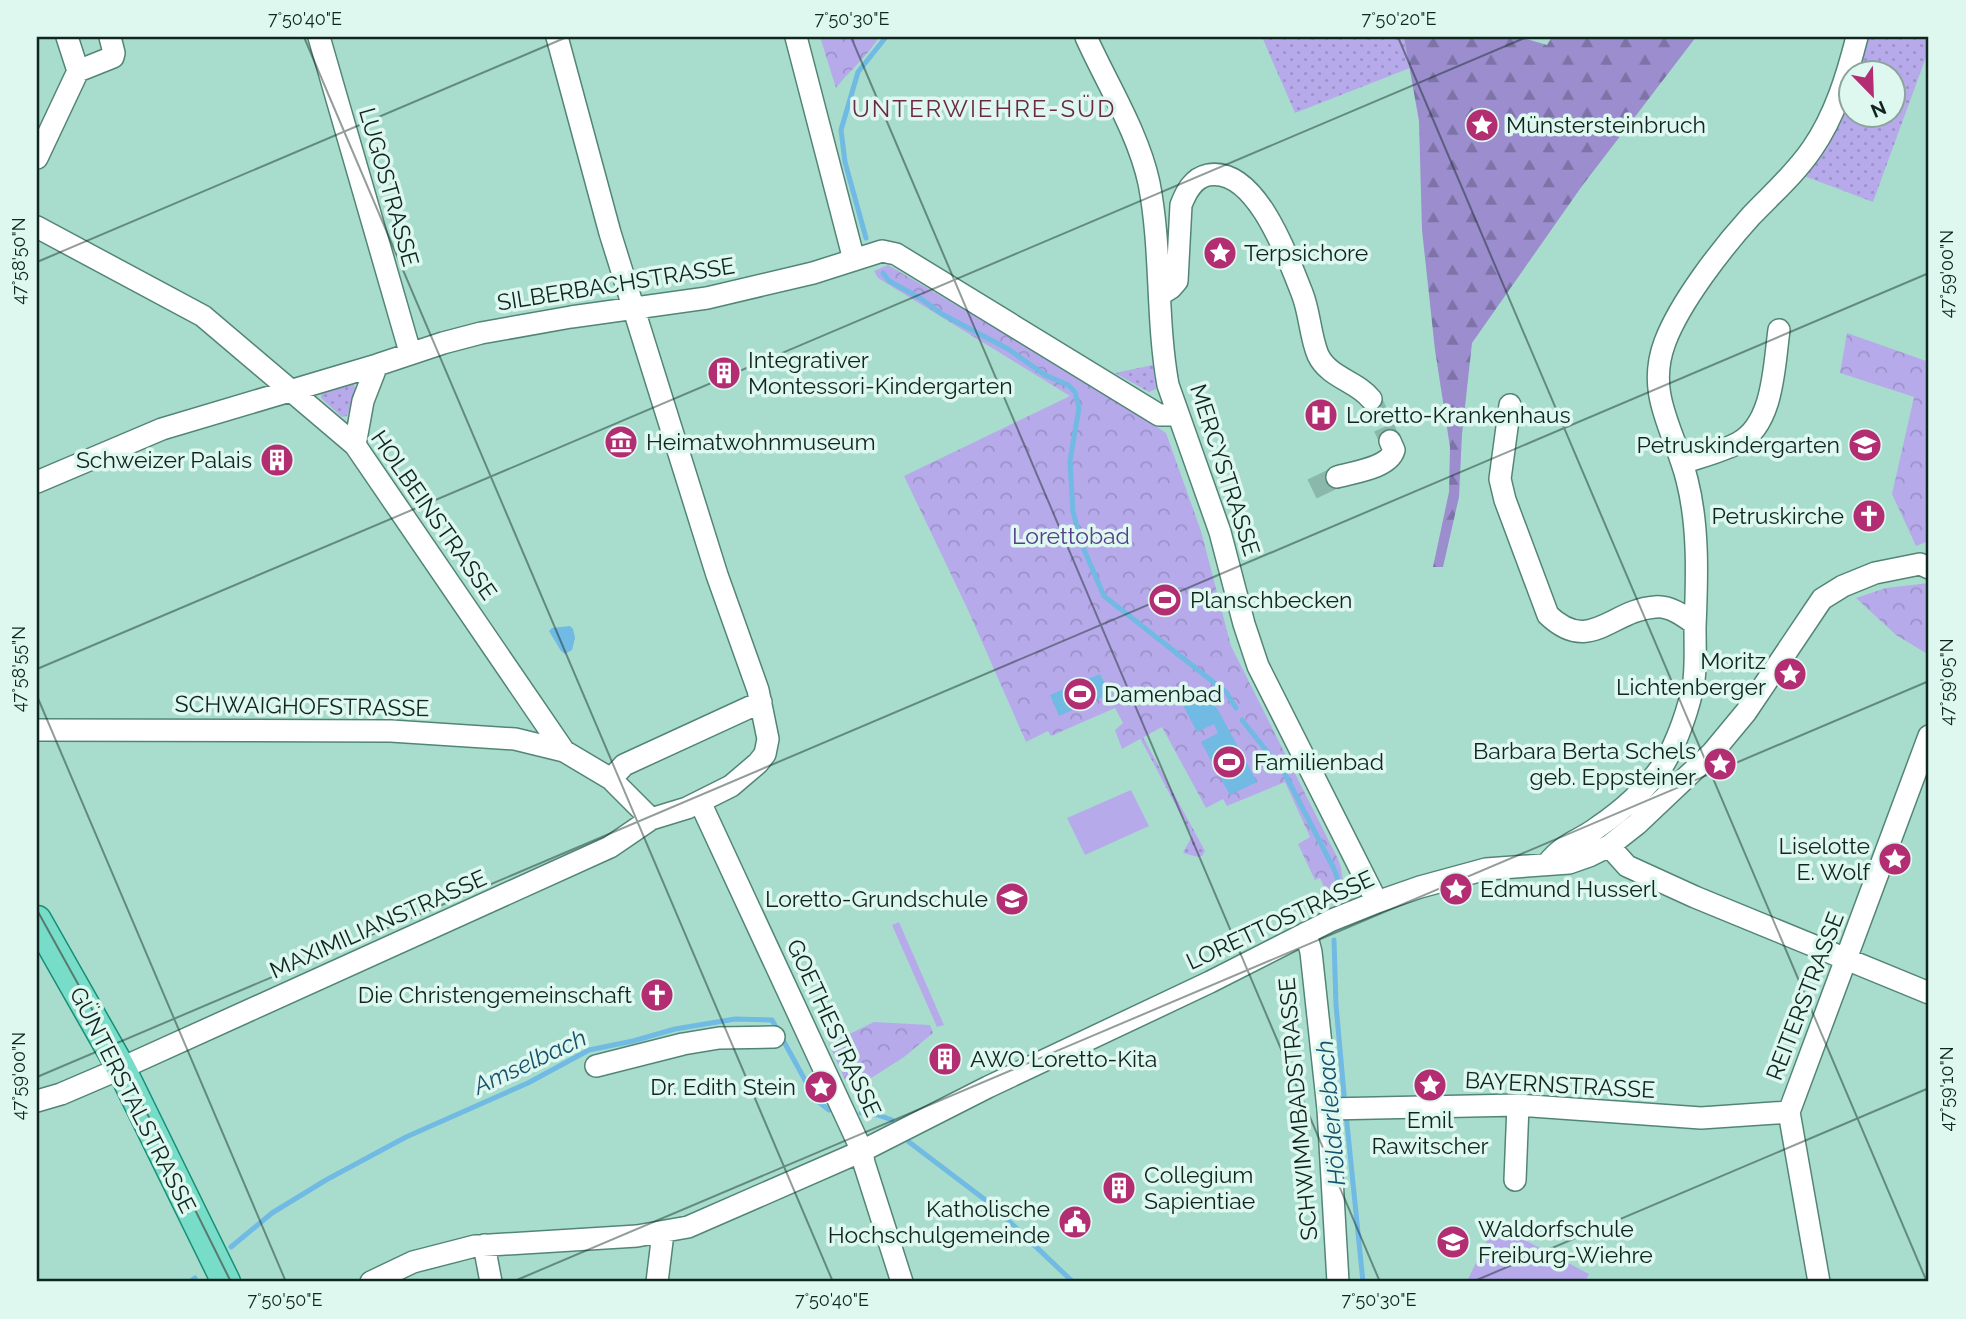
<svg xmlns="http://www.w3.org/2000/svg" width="1966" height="1319" font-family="Raleway,sans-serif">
  <defs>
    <pattern id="grass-dots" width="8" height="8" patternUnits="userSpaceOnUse" patternTransform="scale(1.75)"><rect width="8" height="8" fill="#b7aaeb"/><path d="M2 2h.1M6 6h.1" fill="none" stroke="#9c92c9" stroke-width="1.8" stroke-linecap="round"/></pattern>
    <pattern id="forest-firs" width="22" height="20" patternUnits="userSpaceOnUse" patternTransform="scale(1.75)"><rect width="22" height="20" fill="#9b8dce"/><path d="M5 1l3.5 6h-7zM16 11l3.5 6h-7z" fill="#7d73a7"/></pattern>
    <pattern id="park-crowns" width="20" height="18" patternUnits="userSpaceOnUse" patternTransform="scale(1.75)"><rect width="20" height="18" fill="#b7aaeb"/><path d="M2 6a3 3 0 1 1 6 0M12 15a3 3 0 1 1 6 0" fill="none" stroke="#9c92c9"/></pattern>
  </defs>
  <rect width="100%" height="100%" fill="#a8ddcd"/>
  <path fill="url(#grass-dots)" d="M1262,37H1404L1410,68L1295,113Z
    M1864,37H1929V49L1873,202L1804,176L1850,86V116H1892V74L1854,73Z
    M1153,365L1156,389L1149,392L1115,373Z
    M353,382L356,391L347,416L342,417L321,398V391Z
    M1143,737L1205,851L1202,856L1198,857L1183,853L1192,836L1140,738Z"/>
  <path fill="url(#forest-firs)" d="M1404,37H1520L1547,45L1552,37H1696L1582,186L1472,343L1462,434L1459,497L1443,567H1433L1449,492L1450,447L1435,350L1422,230L1419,121Z"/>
  <path fill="url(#park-crowns)" d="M820,37H879C868,56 849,71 836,88Z
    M888,265L1099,389L1166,433L1201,531L1231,646L1337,857L1341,867L1345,899L1332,905L1320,878L1315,880L1298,844L1310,837L1285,782L1227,806L1223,799L1206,808L1162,727L1122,749L1115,730L1123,723L1115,708L1051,736L1048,731L1026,742L968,610L904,476L1070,396L878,278L874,271Z
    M1847,333L1929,362V541L1916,546L1892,494L1914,397L1840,373Z
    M1929,583V655L1896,635L1856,598L1886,588Z
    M874,1022L930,1025L933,1033L904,1057L854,1089L850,1081L846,1082L829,1044Z"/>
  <path fill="#b7aaeb" d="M1131,790L1149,826L1085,855L1067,818Z
    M899,922L944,1025L937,1027L892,925Z
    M1495,1224L1589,1274L1585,1282H1475L1468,1279Z"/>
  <path fill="#70bae3" d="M570,626L573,629L575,638L572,650L565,654L561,651L549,631L552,628Z
    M1100,674L1110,694L1059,716L1050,695Z
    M1192,689L1217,708L1257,782L1230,795L1201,742L1218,733L1214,724L1197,732L1178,696Z"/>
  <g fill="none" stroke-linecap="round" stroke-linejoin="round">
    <path stroke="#70bae3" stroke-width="5" d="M866,238L845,162L841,130L858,72L886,37
      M883,273L889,281L920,298L942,314L1008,349L1045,375L1068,385L1075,392L1079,408L1070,461L1073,512L1082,545L1104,596L1226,692L1236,708
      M1242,720L1285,774L1335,871L1340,887L1341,900
      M1334,940L1336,1005L1345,1105
      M861,1113L878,1115L892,1120
      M1346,1114L1363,1282
      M909,1142L992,1205L1073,1282
      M231,1247L272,1213L326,1180L406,1137L528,1083L589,1050L633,1041L675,1029L735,1019L772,1020L816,1100L829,1110
      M190,1282L195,1278"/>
    <path stroke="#8ab8aa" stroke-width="21" stroke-dasharray="21 10" stroke-linecap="butt" d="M1371,399L1390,441
      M1312,489L1337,477"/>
    <defs>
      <path id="minor" d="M67,37L78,71L113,57L114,53L110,37
        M319,37L410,352
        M796,37L854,260
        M1086,37C1107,84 1138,132 1149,183C1162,250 1156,319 1168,385L1220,532L1244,624L1258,666L1377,902
        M37,158L78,71
        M37,227L203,316L355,445L564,751L611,779L651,819
        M1160,295L1171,288L1177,281L1181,205C1186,192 1193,178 1208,175C1256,166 1288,258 1302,293C1310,313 1310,336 1318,355C1329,378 1357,381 1371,399
        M1510,405L1500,479L1505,500L1548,615C1590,655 1611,610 1655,607C1669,605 1684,616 1695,624
        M355,445L363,401L377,365
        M1682,463C1700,457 1721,452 1738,443C1774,424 1774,365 1779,330
        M1337,477C1354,472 1389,468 1394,450L1390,441
        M37,482L162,429L377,365L443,343L481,333L571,317L707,298L813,273L882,251L896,254L1159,415H1178
        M37,730L391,731L515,739L564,751
        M611,779L624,765L761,702
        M700,802L862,1151L864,1163L902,1282
        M1609,846L1627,866L1695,897L1929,993
        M1547,864C1565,842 1578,842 1598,827C1623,810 1646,789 1663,765C1677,743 1690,706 1694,680C1696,663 1695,645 1695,627C1697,579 1699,527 1687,480C1675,431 1645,395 1665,342C1680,302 1722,248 1751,216C1772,194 1795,174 1812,149C1835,116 1847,76 1857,37
        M1306,933L1311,952L1328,1109L1338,1282
        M596,1066L683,1044L719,1038L774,1037
        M37,1101L61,1094L124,1067L610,847L651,819L687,808L731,786L758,763L765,754L768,739L758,690L717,575L610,233L557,37
        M1328,1109L1518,1105L1701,1118L1789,1112
        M1515,1180L1518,1105
        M484,1245L491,1282
        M371,1282L413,1262L475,1246L637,1236L688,1227L862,1151L988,1087L1210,982L1332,920L1377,902L1420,887L1486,869L1569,863L1589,856L1609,846L1637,824L1712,753L1746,712L1822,599L1843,586L1875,573L1920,564L1929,568
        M657,1282L663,1233
        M1819,1282L1789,1112L1929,736"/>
      <path id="major" d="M37,920L121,1068L226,1282"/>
    </defs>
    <use href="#minor" stroke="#538577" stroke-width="24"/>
    <use href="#major" stroke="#188e76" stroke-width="31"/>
    <use href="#minor" stroke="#fff" stroke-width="21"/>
    <use href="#major" stroke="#77ddc8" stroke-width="28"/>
    <path stroke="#577b71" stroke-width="2" d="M37,910L124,1067L231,1282"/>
  </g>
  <path fill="none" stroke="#102520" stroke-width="2" stroke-opacity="0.45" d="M304,37L833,1282M851,37L1380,1282M1398,37L1927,1282M37,262L567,37M37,669L1527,37M37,696L286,1282M37,1077L1929,273M512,1282L1929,681M1472,1282L1929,1088"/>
  <defs>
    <symbol id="sight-disc" viewBox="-11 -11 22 22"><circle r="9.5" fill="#b22d72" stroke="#def8ef"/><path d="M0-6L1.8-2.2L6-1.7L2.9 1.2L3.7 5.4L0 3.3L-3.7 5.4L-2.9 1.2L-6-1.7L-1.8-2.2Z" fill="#fff"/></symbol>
    <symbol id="building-disc" viewBox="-11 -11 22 22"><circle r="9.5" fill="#b22d72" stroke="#def8ef"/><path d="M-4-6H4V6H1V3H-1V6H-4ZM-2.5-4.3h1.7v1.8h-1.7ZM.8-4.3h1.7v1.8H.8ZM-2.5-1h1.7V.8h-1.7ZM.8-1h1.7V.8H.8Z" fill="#fff"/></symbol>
    <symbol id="hospital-disc" viewBox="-11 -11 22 22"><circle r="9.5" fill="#b22d72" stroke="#def8ef"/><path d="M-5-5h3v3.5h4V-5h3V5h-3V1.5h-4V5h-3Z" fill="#fff"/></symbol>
    <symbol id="museum-disc" viewBox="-11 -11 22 22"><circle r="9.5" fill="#b22d72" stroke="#def8ef"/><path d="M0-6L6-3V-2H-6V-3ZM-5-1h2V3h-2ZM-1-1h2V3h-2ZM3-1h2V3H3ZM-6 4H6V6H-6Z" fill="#fff"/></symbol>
    <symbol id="school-disc" viewBox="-11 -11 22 22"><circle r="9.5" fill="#b22d72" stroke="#def8ef"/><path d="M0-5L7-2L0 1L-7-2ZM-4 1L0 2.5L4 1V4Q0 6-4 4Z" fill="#fff"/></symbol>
    <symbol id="church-disc" viewBox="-11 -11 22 22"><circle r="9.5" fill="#b22d72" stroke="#def8ef"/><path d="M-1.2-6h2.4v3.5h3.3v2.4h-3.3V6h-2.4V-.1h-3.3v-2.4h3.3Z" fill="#fff"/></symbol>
    <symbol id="stadium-disc" viewBox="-11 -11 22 22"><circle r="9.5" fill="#b22d72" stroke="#def8ef"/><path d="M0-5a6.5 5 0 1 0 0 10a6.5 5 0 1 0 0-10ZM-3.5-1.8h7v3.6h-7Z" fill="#fff"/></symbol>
    <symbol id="civic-disc" viewBox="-11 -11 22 22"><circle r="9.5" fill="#b22d72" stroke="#def8ef"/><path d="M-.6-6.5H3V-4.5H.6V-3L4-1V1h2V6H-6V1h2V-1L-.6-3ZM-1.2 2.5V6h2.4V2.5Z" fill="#fff"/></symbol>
  </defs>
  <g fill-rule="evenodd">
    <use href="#sight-disc" x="1463" y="106" width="38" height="38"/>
    <use href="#sight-disc" x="1201" y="234" width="38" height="38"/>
    <use href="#building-disc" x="705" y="354" width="38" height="38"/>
    <use href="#hospital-disc" x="1302" y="396" width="38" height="38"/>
    <use href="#museum-disc" x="602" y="423" width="38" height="38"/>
    <use href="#school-disc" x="1846" y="426" width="38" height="38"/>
    <use href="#building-disc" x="258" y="441" width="38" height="38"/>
    <use href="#church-disc" x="1850" y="497" width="38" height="38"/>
    <use href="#stadium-disc" x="1146" y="581" width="38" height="38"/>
    <use href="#sight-disc" x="1771" y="655" width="38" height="38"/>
    <use href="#stadium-disc" x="1061" y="675" width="38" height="38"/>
    <use href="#stadium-disc" x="1210" y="743" width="38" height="38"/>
    <use href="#sight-disc" x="1701" y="745" width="38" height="38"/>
    <use href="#sight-disc" x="1876" y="840" width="38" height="38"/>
    <use href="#sight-disc" x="1437" y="870" width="38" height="38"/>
    <use href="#school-disc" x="993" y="880" width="38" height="38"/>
    <use href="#church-disc" x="638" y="976" width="38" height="38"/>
    <use href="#building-disc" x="926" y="1040" width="38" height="38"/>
    <use href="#sight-disc" x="1411" y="1066" width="38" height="38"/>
    <use href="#sight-disc" x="802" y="1068" width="38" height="38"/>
    <use href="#building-disc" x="1100" y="1169" width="38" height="38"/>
    <use href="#civic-disc" x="1056" y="1203" width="38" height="38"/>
    <use href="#school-disc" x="1434" y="1223" width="38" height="38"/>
  </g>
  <g text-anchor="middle" stroke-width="7" stroke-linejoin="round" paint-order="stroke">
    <g font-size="23" fill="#102520" stroke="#def8ef" text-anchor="start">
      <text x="1506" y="133">Münstersteinbruch</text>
      <text x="1244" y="261">Terpsichore</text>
      <text x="748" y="368">Integrativer<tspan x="748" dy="26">Montessori-Kindergarten</tspan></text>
      <text x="1346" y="423">Loretto-Krankenhaus</text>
      <text x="646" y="450">Heimatwohnmuseum</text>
      <text x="1840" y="453" text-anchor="end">Petruskindergarten</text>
      <text x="252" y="468" text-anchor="end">Schweizer Palais</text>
      <text x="1844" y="524" text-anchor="end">Petruskirche</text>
      <text x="1190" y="608">Planschbecken</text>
      <text x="1766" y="669" text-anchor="end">Moritz<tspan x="1766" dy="26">Lichtenberger</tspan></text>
      <text x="1104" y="702">Damenbad</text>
      <text x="1696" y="759" text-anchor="end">Barbara Berta Schels<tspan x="1696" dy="26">geb. Eppsteiner</tspan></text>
      <text x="1254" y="770">Familienbad</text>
      <text x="1870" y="854" text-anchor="end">Liselotte<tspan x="1870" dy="26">E. Wolf</tspan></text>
      <text x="1480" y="897">Edmund Husserl</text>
      <text x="988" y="907" text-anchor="end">Loretto-Grundschule</text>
      <text x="632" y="1003" text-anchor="end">Die Christengemeinschaft</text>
      <text x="970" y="1067">AWO Loretto-Kita</text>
      <text x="796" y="1095" text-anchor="end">Dr. Edith Stein</text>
      <text x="1430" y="1128" text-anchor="middle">Emil<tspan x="1430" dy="26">Rawitscher</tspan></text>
      <text x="1144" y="1183">Collegium<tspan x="1144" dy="26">Sapientiae</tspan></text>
      <text x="1050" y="1217" text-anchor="end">Katholische<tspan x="1050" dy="26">Hochschulgemeinde</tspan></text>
      <text x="1478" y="1237">Waldorfschule<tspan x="1478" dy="26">Freiburg-Wiehre</tspan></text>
    </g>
    <g font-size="23" fill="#102520" stroke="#def8ef">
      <text transform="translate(389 187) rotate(74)" y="8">LUGOSTRASSE</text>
      <text transform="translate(616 284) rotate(-9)" y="8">SILBERBACHSTRASSE</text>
      <text transform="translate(1225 470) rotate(72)" y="8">MERCYSTRASSE</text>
      <text transform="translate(434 515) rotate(55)" y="8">HOLBEINSTRASSE</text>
      <text transform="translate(302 706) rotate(1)" y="8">SCHWAIGHOFSTRASSE</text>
      <text transform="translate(1280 920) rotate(-25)" y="8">LORETTOSTRASSE</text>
      <text transform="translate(378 924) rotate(-24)" y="8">MAXIMILIANSTRASSE</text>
      <text transform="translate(1805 996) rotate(-69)" y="8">REITERSTRASSE</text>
      <text transform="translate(834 1028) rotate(65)" y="8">GOETHESTRASSE</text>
      <text transform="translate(1560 1085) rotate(3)" y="8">BAYERNSTRASSE</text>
      <text transform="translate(133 1100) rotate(63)" y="8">GÜNTERSTALSTRASSE</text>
      <text transform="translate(1298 1109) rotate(-95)" y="8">SCHWIMMBADSTRASSE</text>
    </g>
    <g font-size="23" fill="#543d8b" stroke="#def8ef">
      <text x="1071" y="544">Lorettobad</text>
    </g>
    <g font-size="24" letter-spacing="2" fill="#6a2947" stroke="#def8ef">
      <text x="984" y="117">UNTERWIEHRE-SÜD</text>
    </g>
    <g font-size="24" font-style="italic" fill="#16516d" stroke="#def8ef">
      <text transform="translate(530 1062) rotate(-25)" y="8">Amselbach</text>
      <text transform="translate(1331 1113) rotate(-95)" y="8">Hölderlebach</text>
    </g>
  </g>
  <rect width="1966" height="1319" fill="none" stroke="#def8ef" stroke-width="77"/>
  <g transform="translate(1872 94) rotate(157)"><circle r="33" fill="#def8ef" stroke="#8ca49c" stroke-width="2"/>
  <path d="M0-5L12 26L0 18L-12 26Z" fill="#b22d72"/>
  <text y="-10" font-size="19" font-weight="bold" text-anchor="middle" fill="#102520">N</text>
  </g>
  <rect x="38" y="38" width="1889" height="1242" fill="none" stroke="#102520" stroke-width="2.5"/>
  <g font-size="18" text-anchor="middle" fill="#102520">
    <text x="305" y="25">7°50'40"E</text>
    <text x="852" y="25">7°50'30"E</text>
    <text x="1399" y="25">7°50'20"E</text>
    <text transform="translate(19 261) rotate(-90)" y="6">47°58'50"N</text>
    <text transform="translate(1947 274) rotate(-90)" y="6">47°59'00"N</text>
    <text transform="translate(19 669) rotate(-90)" y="6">47°58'55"N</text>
    <text transform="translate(1947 682) rotate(-90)" y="6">47°59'05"N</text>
    <text transform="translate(19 1076) rotate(-90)" y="6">47°59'00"N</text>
    <text transform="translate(1947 1089) rotate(-90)" y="6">47°59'10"N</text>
    <text x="285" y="1306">7°50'50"E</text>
    <text x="832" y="1306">7°50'40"E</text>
    <text x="1379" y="1306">7°50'30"E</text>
  </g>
</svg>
